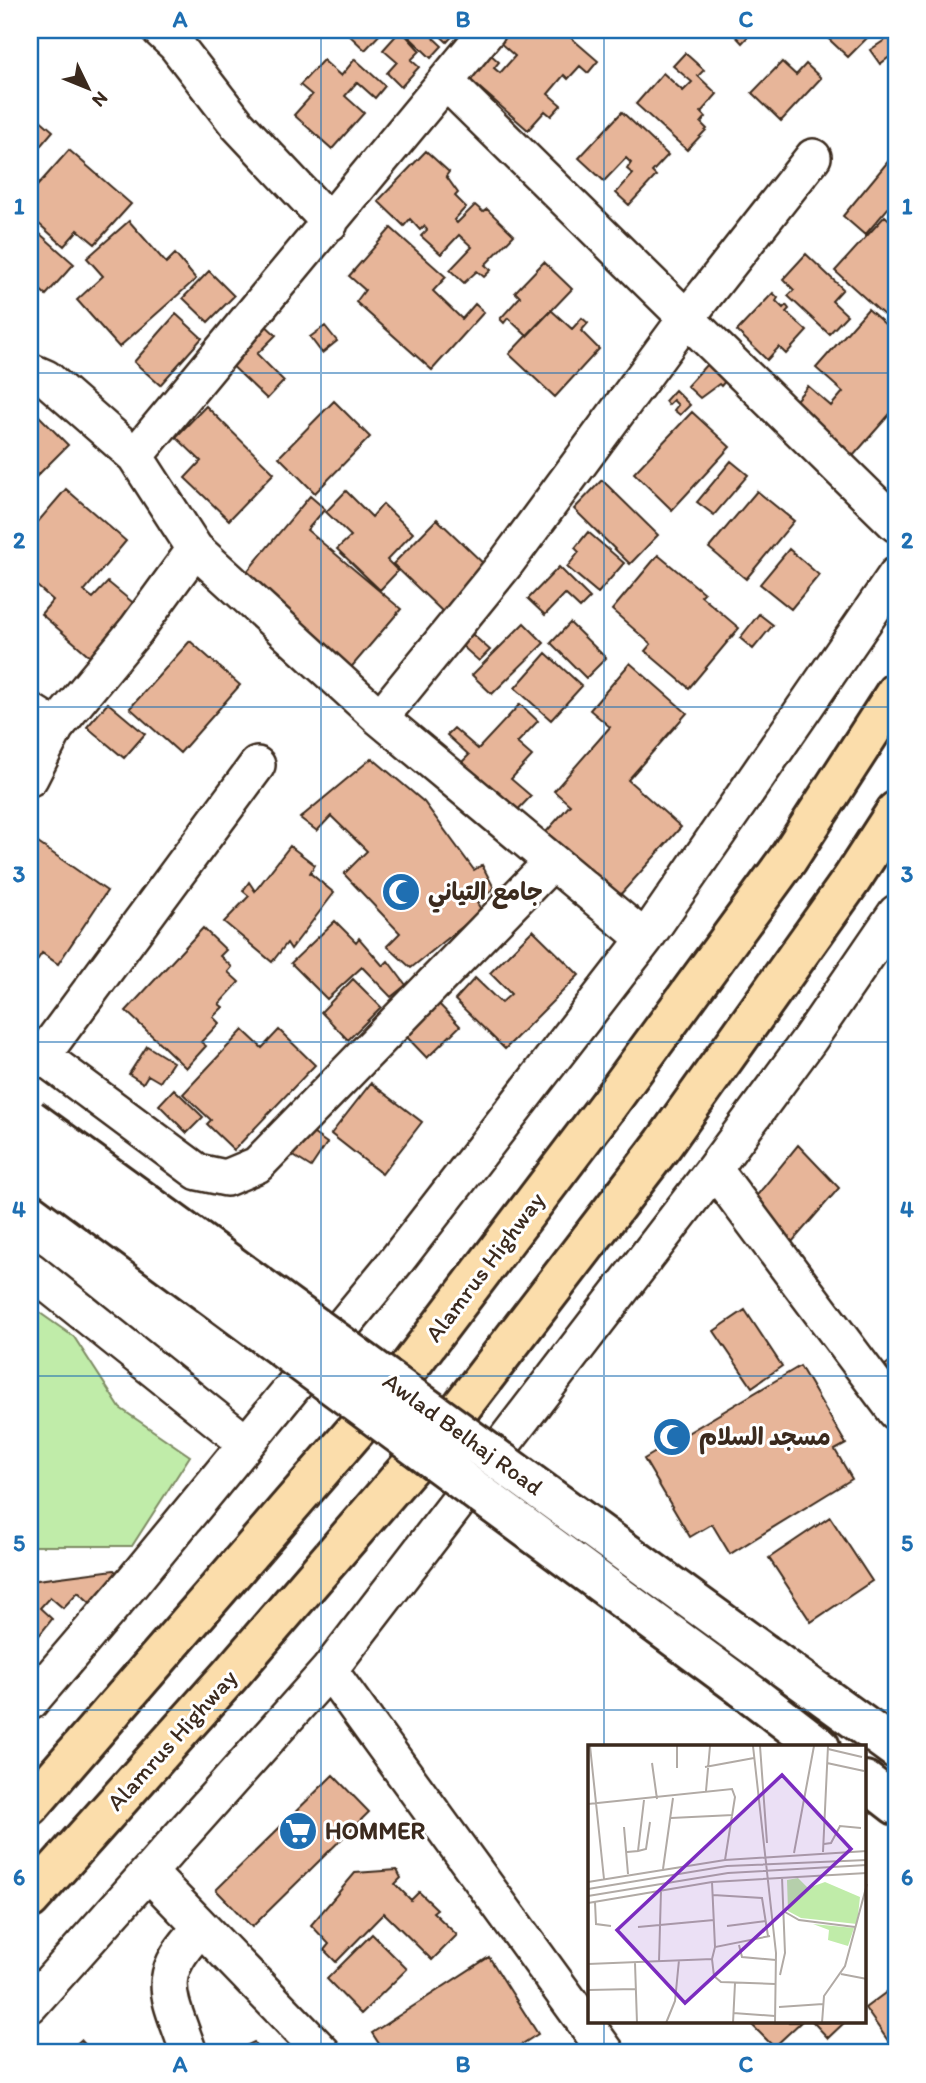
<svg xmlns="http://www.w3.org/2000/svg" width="926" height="2083" font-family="Itim,'Playpen Sans Arabic',sans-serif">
  <rect width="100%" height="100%" fill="#fff"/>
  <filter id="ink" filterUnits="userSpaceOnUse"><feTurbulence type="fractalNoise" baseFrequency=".0143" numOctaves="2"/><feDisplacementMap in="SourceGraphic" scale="14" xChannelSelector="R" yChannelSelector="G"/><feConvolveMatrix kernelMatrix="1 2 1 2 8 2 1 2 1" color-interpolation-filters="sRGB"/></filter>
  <g filter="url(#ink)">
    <path fill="#c0eca9" stroke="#7e8b64" stroke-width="2" d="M30,1306L74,1337L120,1408L190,1456L132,1546H30Z"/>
    <path fill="#e7b599" stroke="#3b2a1e" stroke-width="2" d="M353,30H384L365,50L349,35Z
      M401,30L420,51L411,60L419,67L401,87L387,73L397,62L383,50Z
      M402,30H425L442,46L431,58Z
      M434,30H458L447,42Z
      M509,30H562L598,61L588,73L580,66L568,79L564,75L548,94L561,105L551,116L545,111L528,130L458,69L480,45L499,62L494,68L500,73L515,56L499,42Z
      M730,30H754L742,43Z
      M819,30H862L869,36L848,57Z
      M894,34L896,52L880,64L870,50Z
      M685,53L704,70L698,76L717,94L701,112L706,117L701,123L707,129L687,150L636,104L663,73L683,91L692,82L673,66Z
      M355,59L385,86L375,98L357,82L345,96L364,113L332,149L294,115L312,95L300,85L323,60L341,76Z
      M782,62L796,75L806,64L821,78L781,121L752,93Z
      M30,111L53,131L30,158Z
      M622,112L668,155L652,172L656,176L629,205L616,193L633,174L627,169L631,163L626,158L604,181L579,158Z
      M69,150L131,204L95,244L78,230L64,246L30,216V194Z
      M426,151L449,172L446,176L458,193L455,196L466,207L454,220L457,223L475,205L483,212L487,209L514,235L485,265L491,270L484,277L477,271L464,283L450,270L472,247L459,235L441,254L421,236L427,230L424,226L420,230L410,219L404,226L378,201Z
      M895,153L896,199L865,235L843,216Z
      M885,216L896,226V326L835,271Z
      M129,221L166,263L175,254L196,279L119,347L77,300L103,276L87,258Z
      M30,225L74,264L46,295L30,281Z
      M391,228L446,277L433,291L462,319L475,304L484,312L432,370L356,302L365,290L349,276Z
      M806,254L843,289L832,301L847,315L829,334L788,296L794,290L783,279Z
      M544,262L572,289L527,336L508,318L504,323L500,319L520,297L515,292Z
      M209,271L234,296L208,322L183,298Z
      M773,293L778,298L776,301L783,308L786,305L789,309L786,312L807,331L786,354L779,347L767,360L737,331Z
      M868,309L896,334V407L853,456L817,424L785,413L808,386L831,406L843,392L816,368Z
      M551,310L572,329L582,318L588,323L581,331L599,349L555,397L509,354Z
      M176,314L202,338L160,385L134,362Z
      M262,322L276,335L257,354L284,381L267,399L225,359Z
      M325,326L337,341L322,353L310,337Z
      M708,363L727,379L721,386L719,384L700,398L687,386Z
      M675,390L690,405L680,415L674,410L678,405L673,400L668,405L665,401Z
      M334,401L370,437L315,493L279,457Z
      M206,406L274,473L229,520L185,478L201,461L176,437Z
      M30,407L68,445L35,478L30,473Z
      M692,412L730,447L672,510L634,473Z
      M731,461L748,475L714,515L697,502Z
      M602,480L658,535L630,564L574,509Z
      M66,489L126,541L84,591L93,598L108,582L137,606L92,658L41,614L53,600L30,580V531Z
      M346,491L372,517L383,504L413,533L387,560L398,571L380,590L337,549L351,536L326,512Z
      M757,491L794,521L746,579L709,548Z
      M310,496L325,509L307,530L401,609L342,678L240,580Z
      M437,519L487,567L443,612L393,564Z
      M588,532L624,563L598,593L567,567L579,552L575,548Z
      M789,549L819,575L791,609L760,584Z
      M658,555L704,593L701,596L739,628L689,688L645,651L651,644L612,610Z
      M559,567L590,598L580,608L565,594L545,615L528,599Z
      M759,614L773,625L753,649L740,638Z
      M524,623L544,643L492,694L472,675Z
      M570,623L606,658L586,678L551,643Z
      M472,634L490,650L479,661L461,645Z
      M190,641L240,685L180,753L130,708Z
      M546,653L582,686L551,720L515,688Z
      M630,663L687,713L628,780L681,827L619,896L546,832L570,805L554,791L610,727L590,710Z
      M108,703L145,734L124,758L87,727Z
      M520,704L538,721L517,743L532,756L511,779L531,796L507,821L452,772L469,755L447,735L454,728L478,749Z
      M372,758L424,802L474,870L482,865L494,888L477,903L482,911L411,968L387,946L400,933L344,874L367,851L331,816L317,831L300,818Z
      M38,843L107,891L58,964L42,953L30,971V855Z
      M290,846L315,865L310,873L334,893L291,949L287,943L272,962L224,922L249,896L243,891L249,882L255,891Z
      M335,921L356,942L359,938L383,966L388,961L406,985L391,997L362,967L327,999L291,963Z
      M203,928L226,950L220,956L232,967L228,972L239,982L219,1004L223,1007L213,1017L219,1023L201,1042L206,1046L186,1068L126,1011Z
      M533,930L579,975L505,1049L455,1000L475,978L501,1003L511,994L490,973Z
      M353,979L381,1007L348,1040L321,1012Z
      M436,1001L460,1026L427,1058L403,1033Z
      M243,1030L262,1048L279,1030L315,1065L234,1150L207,1124L211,1120L183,1094Z
      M147,1046L173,1062L160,1082L148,1075L143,1083L129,1074Z
      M371,1083L422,1122L382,1174L331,1134Z
      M174,1089L203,1117L187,1133L159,1105Z
      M301,1125L327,1143L311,1167L284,1150Z
      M798,1145L839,1188L792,1242L754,1199Z
      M745,1310L782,1366L752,1387L714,1331Z
      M896,1357V1382L884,1366Z
      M800,1366L846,1444L835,1450L852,1479L730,1554L712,1524L690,1537L644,1459Z
      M830,1517L872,1581L811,1622L769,1558Z
      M114,1570L121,1578L94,1606L78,1592L63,1608L50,1597L40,1608L52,1619L37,1638L30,1632V1581Z
      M333,1775L369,1812L252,1927L216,1890Z
      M397,1870L401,1878L395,1884L411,1900L419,1892L437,1909L433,1912L457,1935L432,1960L384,1913L336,1962L324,1950L329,1944L311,1925L355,1873Z
      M372,1934L407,1969L361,2014L327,1979Z
      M489,1957L538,2034L508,2053H385L372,2033Z
      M896,1985V2052L865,2008Z
      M749,2022H801L774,2047Z
      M813,2022H845L828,2038Z
      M81,2040L93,2053H66Z
      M254,2042L260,2053H231Z"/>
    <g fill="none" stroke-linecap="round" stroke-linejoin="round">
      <defs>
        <path id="street" d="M160,30L176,45L237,124L330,223
          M446,82L896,524
          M30,371L46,378L135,456L488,30
          M195,549L380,718L645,939
          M30,711L56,727
          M380,718L506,563L685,320L813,157
          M30,778L56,727L136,630L195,549L135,456
          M30,1047L198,1172L226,1178L257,1165L552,862
          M42,1056L257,765
          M714,1169L896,1412
          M30,1270L246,1443
          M329,1670L607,2053
          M30,1702L131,1584L397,1260L587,1014L645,939L896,575
          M149,1873L323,2053
          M30,2005L329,1670L714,1169L809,1040L896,913
          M189,2053C169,1994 152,1978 201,1928"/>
        <path id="secondary" d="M765,1654L896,1749
          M742,1687L820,1747
          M865,1781L896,1805"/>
        <path id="primary" d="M30,1806L401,1378L608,1105L788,859L896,692
          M30,1899L230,1675L463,1405L664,1143L852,879L896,811"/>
      </defs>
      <use href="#street" stroke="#3b2a1e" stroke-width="40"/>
      <use href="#secondary" stroke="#3b2a1e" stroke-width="44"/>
      <use href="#primary" stroke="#3b2a1e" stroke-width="44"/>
      <use href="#street" stroke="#fff" stroke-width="35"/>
      <use href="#secondary" stroke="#fff" stroke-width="38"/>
      <use href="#primary" stroke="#fbddab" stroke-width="38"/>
      <defs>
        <path id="secondary-bridge" d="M30,1119L765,1654
          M30,1162L742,1687"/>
      </defs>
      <use href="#secondary-bridge" stroke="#3b2a1e" stroke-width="44" stroke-linecap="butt"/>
      <use href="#secondary-bridge" stroke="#fff" stroke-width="38"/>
    </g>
  </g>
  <path fill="none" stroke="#1f6fb2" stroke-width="2" stroke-opacity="0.55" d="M321,30V2053M604,30V1747M30,373H896M30,707H896M30,1042H896M30,1376H896M30,1710H896M604,2022V2053"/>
  <defs>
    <symbol id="mosque-disc" viewBox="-11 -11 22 22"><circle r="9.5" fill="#1f6fb2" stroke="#fff"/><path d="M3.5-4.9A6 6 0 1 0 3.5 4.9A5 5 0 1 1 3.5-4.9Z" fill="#fff"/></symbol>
    <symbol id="supermarket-disc" viewBox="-11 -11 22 22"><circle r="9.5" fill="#1f6fb2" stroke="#fff"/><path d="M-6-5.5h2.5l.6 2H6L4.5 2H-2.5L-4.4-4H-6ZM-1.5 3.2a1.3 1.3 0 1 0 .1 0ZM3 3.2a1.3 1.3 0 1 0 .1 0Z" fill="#fff"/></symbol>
  </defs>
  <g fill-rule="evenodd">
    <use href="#mosque-disc" x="379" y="870" width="44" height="44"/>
    <use href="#mosque-disc" x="650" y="1415" width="44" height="44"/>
    <use href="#supermarket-disc" x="276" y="1809" width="44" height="44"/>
  </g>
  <g text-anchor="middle" stroke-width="6" stroke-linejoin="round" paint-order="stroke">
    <g font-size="24" font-weight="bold" fill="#3b2a1e" stroke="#fff" text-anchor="start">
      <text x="428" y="900">جامع التياني</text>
      <text x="699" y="1445">مسجد السلام</text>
      <text x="325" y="1839">HOMMER</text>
    </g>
    <g font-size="24" fill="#3b2a1e" stroke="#fff">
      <text transform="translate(485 1267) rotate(-53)" y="8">Alamrus Highway</text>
      <text transform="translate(463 1434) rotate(36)" y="8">Awlad Belhaj Road</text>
      <text transform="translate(172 1740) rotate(-48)" y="8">Alamrus Highway</text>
    </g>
  </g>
  <g transform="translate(588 1745)">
    <rect width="278" height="278" fill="#fff"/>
    <path d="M210,133L220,143L237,137L272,152L269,179L213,173L200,166L199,135ZM225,179L266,183L260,201L240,195L241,185Z" fill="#c0eca9"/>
    <path fill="none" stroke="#b1aaa5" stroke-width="2" d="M2,1L16,134M89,1V23M165,1L188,208L187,278M172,1L179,98M240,4L274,12M64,18L69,54M239,18L276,26M117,22L166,13M118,46L122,1M0,59L144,44L147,52L137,115M83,73L145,70M36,82L40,129M236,99L243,98L252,81L273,83M50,106L58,104L62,77M39,107L50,106L56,55M235,107L240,1M206,108L226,1M75,124L85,53M0,137L137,115L279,106M124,137L127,202M0,144L139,121L279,115M125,150L174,153L180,191M0,151L140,128L279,120M7,157L8,179L23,181M0,158L124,137L279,128M197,167L211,175L267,182M139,181L178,176M50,182L126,175M151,200L154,212L188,215M124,214L127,202L182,191M71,217L73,145M47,218L49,278M0,219L124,214L126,231L133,237L187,239M253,229L279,234M192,230L197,208L194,132M0,245L47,244M191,262L235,259M145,268L187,271M78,278L87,256L91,215M145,278L147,238M234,278L236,251L257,221L279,139"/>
    <path fill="#7b2cbf" fill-opacity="0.15" stroke="#7b2cbf" stroke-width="3.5" d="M194,30L263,104L97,258L29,185Z"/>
    <rect width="278" height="278" fill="none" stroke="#3b2a1e" stroke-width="3.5"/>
  </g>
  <rect width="926" height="2083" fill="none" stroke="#fff" stroke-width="77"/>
  <g transform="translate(88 88) rotate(133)" stroke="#ffffff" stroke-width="5" paint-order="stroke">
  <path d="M0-5L12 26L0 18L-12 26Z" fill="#3b2a1e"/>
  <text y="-10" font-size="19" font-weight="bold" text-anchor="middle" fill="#3b2a1e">N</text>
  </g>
  <rect x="38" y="38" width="850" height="2006" fill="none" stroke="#1f6fb2" stroke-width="2.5"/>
  <g font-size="23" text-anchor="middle" font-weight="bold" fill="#1f6fb2">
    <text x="180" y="27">A</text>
    <text x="463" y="27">B</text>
    <text x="746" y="27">C</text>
    <text x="19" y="214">1</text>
    <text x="907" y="214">1</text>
    <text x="19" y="548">2</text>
    <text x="907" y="548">2</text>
    <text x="19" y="882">3</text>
    <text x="907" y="882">3</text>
    <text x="19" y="1217">4</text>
    <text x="907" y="1217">4</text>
    <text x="19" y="1551">5</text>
    <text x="907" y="1551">5</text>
    <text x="19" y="1885">6</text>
    <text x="907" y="1885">6</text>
    <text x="180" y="2072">A</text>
    <text x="463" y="2072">B</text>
    <text x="746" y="2072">C</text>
  </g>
</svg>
